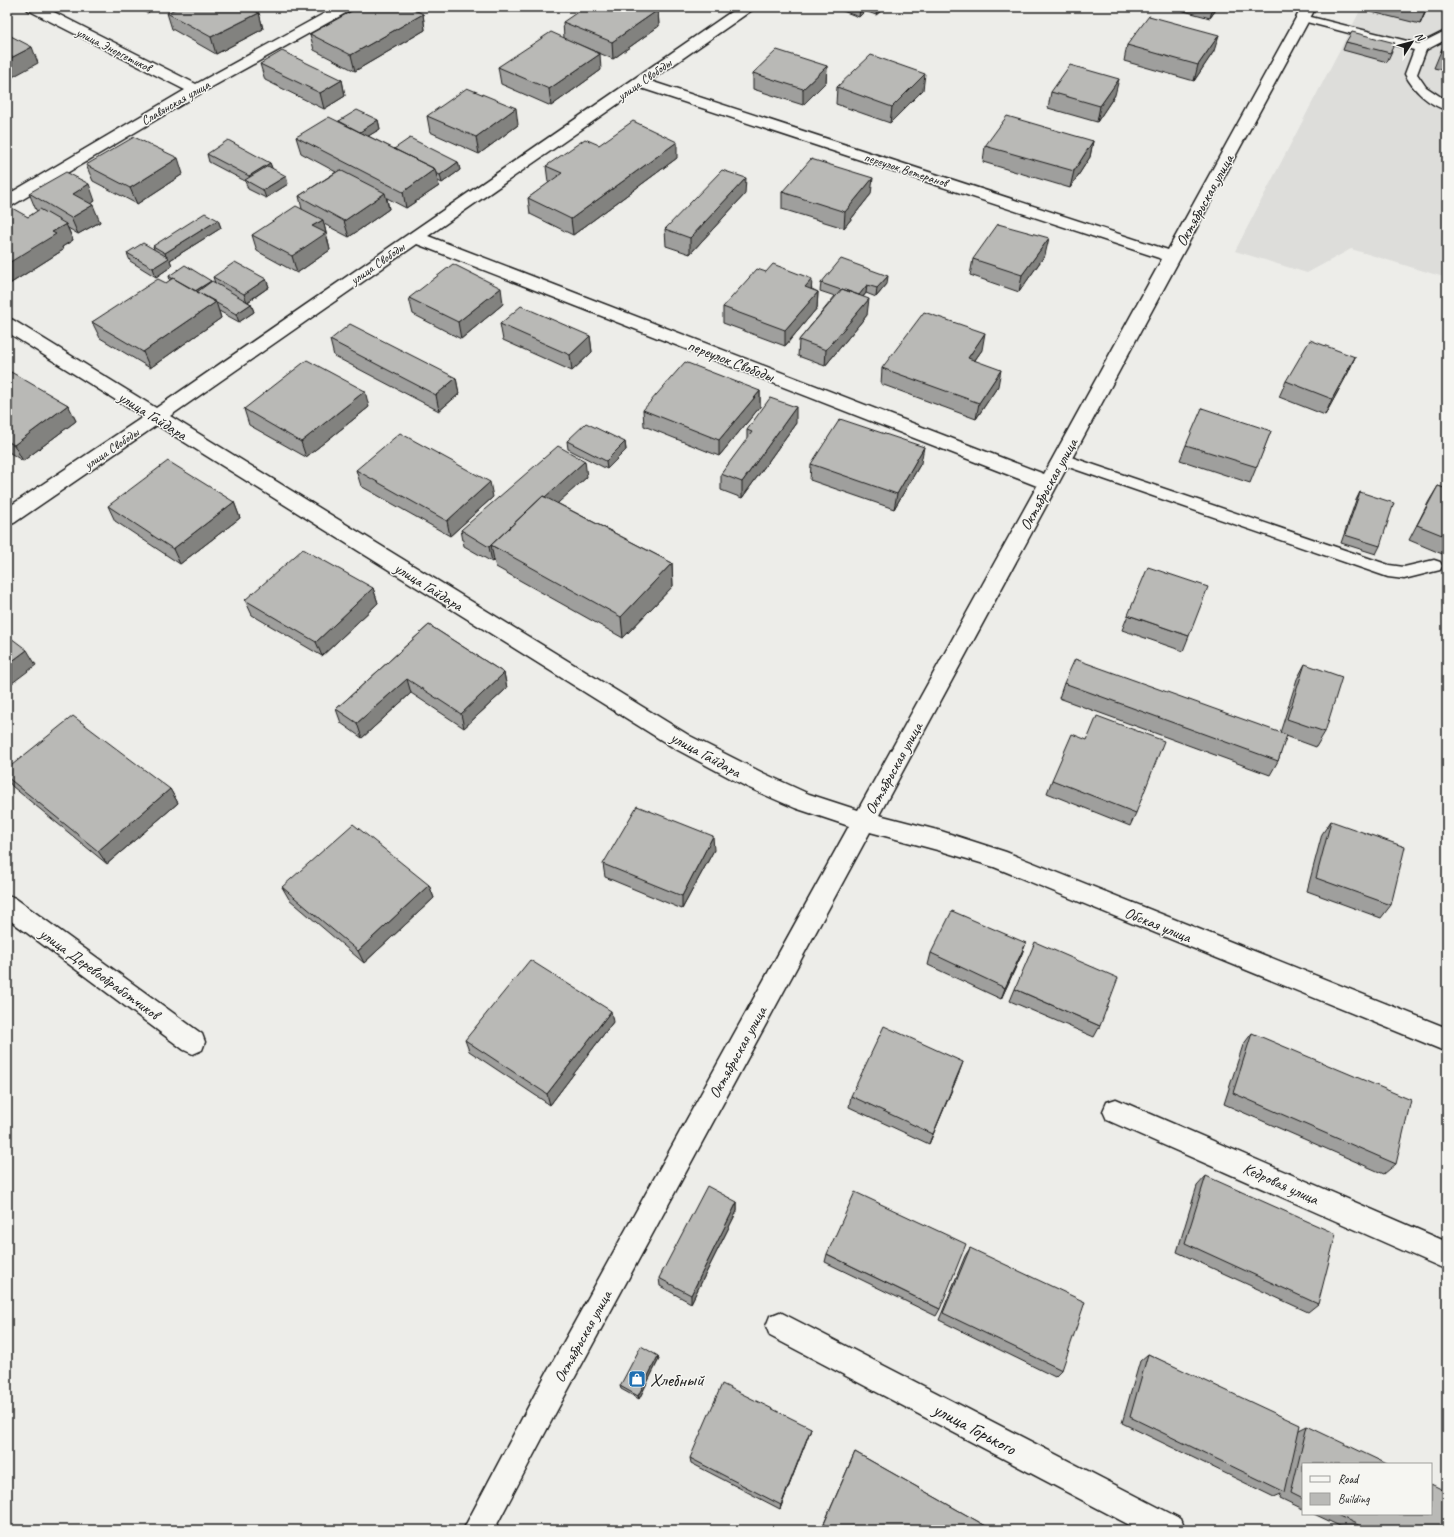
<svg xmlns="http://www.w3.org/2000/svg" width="1454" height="1537" font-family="Caveat,sans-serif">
  <rect width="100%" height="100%" fill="#edede9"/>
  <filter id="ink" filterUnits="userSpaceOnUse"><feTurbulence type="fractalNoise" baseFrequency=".025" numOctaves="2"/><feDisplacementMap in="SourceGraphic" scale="8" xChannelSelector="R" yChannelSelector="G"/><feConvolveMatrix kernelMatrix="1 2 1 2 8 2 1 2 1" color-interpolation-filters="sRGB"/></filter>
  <g filter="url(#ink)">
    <path fill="#ddddda" d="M1362,7H1447V278L1351,249L1307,273L1235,251Z"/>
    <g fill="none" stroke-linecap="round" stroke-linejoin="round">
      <defs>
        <path id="lane" d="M1303,15L1419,44L1447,30V39L1426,50L1417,74L1426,87L1447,101V110C1429,105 1413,90 1405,74L1414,50L1299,20L1297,18L1299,16Z
          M1062,454L1389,565L1404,567L1434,560L1440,562L1442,566L1440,570L1404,579L1388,577L1057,463L1054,459L1057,455Z"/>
        <path id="street" d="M26,7H44L196,84L336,7H353L351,10L201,93L13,205L7,207V195L185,90L28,10Z
          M738,7H754L752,10L650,81L1168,250L1302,7H1316L879,815L941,831L1006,852L1447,1028V1052L994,867L941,851L870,832L555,1414L494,1530H463L535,1394L849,826L795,808L747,787L674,748L157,425L14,523L7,525V508L143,417L7,332V318L13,320L156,408ZM641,88L1162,259L1044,474L428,236ZM417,244L1037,486L858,810L809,794L763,773L690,736L170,416Z
          M7,895L15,898L202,1034L205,1042L202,1050L193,1054L184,1050L7,918Z
          M1116,1099L1447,1242V1270L1107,1120L1103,1111L1107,1102Z
          M780,1312L1181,1519L1185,1530H1139L770,1336L766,1326L770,1316Z"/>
      </defs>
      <use href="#lane" stroke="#1c1c1c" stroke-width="3"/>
      <use href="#street" stroke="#1c1c1c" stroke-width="3"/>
      <use href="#lane" fill="#f6f6f2" fill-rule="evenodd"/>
      <use href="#street" fill="#f6f6f2" fill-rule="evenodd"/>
    </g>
    <path fill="#9f9f9d" stroke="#1c1c1c" d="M135,7H157L147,13Z
      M694,7H705L701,10Z
      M832,7H886L876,15L865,11L859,17Z
      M1169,7H1218L1210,18Z
      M1361,7H1428L1420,24L1360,9Z
      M658,10L659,26L613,59L573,42L601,70L551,106L501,84L498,67L564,38L563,22Z
      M167,13H259L263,29L216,54L172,29Z
      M423,14L425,30L355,71L314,50L310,34Z
      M1447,39V71L1434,68L1441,51Z
      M1346,42L1392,51L1387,62L1343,50Z
      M1127,45L1214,51L1194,81L1124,61Z
      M260,64L342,80L345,96L324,109L265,80Z
      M827,66L826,82L803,105L753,89V73Z
      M837,87L923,90L890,123L836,104Z
      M1051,92L1115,95L1097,122L1048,108Z
      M427,116L518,125L479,154L430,132Z
      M378,120L380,129L368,136L394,149L458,162L460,170L442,183L438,181L439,186L406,208L387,198L389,209L349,237L324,224L330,250L297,273L257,251L252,235L302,209L299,196L336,172L301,153L296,137L339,121Z
      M1093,141L1090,157L1070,188L983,162L985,146Z
      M599,145L677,158L573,235L530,214L528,198L549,183L548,182L546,166Z
      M207,154L270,163L272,168L288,184L266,198L248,189L245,181L209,162Z
      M86,165L183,174L137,204L93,181Z
      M782,192L871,194L844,228L782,209Z
      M29,193L95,201L90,204L100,222L78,234L68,228L73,240L62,247L63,250L8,285L7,284V211L28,217L38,211L36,210Z
      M745,194L690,254L666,246L665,229Z
      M218,220L221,228L170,260L172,266L156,277L130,261L127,253L154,249L153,246Z
      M1045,255L1019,292L970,275L973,259Z
      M169,276L211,281L212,282L215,283L213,277L266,279L269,287L248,302L251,304L254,312L239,322L219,311L221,318L150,368L100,338L92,322L166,283L170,281Z
      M821,283L887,284L876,297L866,293L863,297L867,315L825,366L798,356L799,340L835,296L820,291Z
      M812,289L818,292L817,308L785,346L723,323V307Z
      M409,298L503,304L461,339L413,314Z
      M500,324L590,336L592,352L572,371L503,340Z
      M330,340L456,378L459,394L439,411L334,356Z
      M982,350L975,360L998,386L976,419L881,384L882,368Z
      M1355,357L1348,373L1325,415L1279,397L1286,381Z
      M7,375L68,405L76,421L23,461L7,451Z
      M760,391V407L719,456L644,426L643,410Z
      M369,407L306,457L249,425L244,409Z
      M796,423L742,498L721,490V474L747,440V430Z
      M1271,431L1250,483L1180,460L1186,445Z
      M567,441L625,442L626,450L607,469L568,449Z
      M921,463L894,509L810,480L811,464Z
      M356,470L493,497L450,536L361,486Z
      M587,477L557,503L672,563L673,586L623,638L496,567L494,560L492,562L464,546L461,530Z
      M1438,486L1447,489V556L1409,540L1429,501Z
      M1360,492L1380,546L1376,554L1341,543L1356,500Z
      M234,502L240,518L180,564L115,521L108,506Z
      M373,588L378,603L322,656L252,615L245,600Z
      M1128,615L1189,636L1183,651L1122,630Z
      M429,625L504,673L507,688L464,728L411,693L362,738L341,723L336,709Z
      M1305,664L1325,732L1316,747L1286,736L1278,761L1270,775L1059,698L1064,683L1280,733L1297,679Z
      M1087,740L1136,813L1130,826L1047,793L1052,780Z
      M7,769L170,789L178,803L107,864L13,787L7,780Z
      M1331,821L1391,905L1381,918L1307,891L1322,834Z
      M714,850L682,909L605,877L603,864Z
      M429,885L434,898L364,963L289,899L282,887Z
      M1026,943L1021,956L1001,999L928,965L931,953Z
      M1015,989L1100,1026L1094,1037L1010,1001Z
      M613,1022L550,1105L469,1051L465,1040Z
      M1252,1033L1396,1164L1384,1174L1224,1104L1243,1045Z
      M959,1073L929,1144L849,1107L851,1096Z
      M1206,1176L1318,1304L1308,1312L1177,1252L1197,1186Z
      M737,1202V1211L691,1303L660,1286L659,1278Z
      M970,1248L1062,1370L1055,1377L939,1320L965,1256Z
      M827,1254L940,1309L936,1316L825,1262Z
      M1148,1354L1299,1430L1307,1426L1303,1464V1509L1280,1498L1281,1494L1274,1497L1122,1423L1140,1361Z
      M658,1356L659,1359L639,1399L621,1389L620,1386Z
      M811,1428L809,1434L780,1509L691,1463L690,1458Z
      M855,1452L993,1530H826L822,1528Z
      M1314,1514H1431L1447,1530H1348Z"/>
    <path fill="#82827f" stroke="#1c1c1c" d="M145,7H157L147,13Z
      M701,7H705L701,10Z
      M860,7H866L865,11L859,17Z
      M877,7H886L876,15Z
      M1213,7H1218L1210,18Z
      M1427,7H1428L1420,24Z
      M658,10L659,26L613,59L612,42Z
      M259,13L263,29L216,54L211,37Z
      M423,14L425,30L355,71L351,55Z
      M1219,35L1214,51L1194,81L1198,65Z
      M32,47L38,63L7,80V60Z
      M600,54L601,70L551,106L549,89Z
      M827,66L826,82L803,105V89Z
      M925,74L923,90L890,123L892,107Z
      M1119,79L1115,95L1097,122L1100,106Z
      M342,80L345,96L324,109L320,93Z
      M516,108L518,125L479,154L476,137Z
      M378,120L380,129L360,141L358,133Z
      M1093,141L1090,157L1070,188L1074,171Z
      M677,142V158L573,235L571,219Z
      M178,158L183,174L137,204L130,188Z
      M458,162L460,170L442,183L440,175Z
      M270,163L273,171L252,184L249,176Z
      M435,169L439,186L406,208L403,192Z
      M286,176L288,184L266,198L263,190Z
      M746,178L745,194L690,254V238Z
      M873,178L871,194L844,228L845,212Z
      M89,184L95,201L80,210L73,194Z
      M385,193L389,209L349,237L344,221Z
      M93,205L100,222L78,234L71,218Z
      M218,220L221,228L170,260L172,266L156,277L153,268L167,259L165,253Z
      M323,220L330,250L297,273L292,256L312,226Z
      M66,224L73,240L62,247L63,250L8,285L7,284V264L52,232Z
      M1049,238L1045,255L1019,292L1022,275Z
      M888,276L887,284L876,297L877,288Z
      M266,279L269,287L247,302L244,294Z
      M812,279L811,295L805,287Z
      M211,281L214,289L204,295L194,292Z
      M867,285L866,293L857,304L858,296Z
      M501,288L503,304L461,339L458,322Z
      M818,292L817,308L785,346V330Z
      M869,299L867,315L825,366L826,350Z
      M216,302L221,318L150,368L143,352Z
      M251,304L254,312L239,322L236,314Z
      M985,333L982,350L965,374L968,358Z
      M590,336L592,352L572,371L570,355Z
      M1355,357L1348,373L1325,415L1332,399Z
      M1001,370L998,386L976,419L979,403Z
      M456,378L459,394L439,411L436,395Z
      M365,391L369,407L306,457L301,442Z
      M760,391V407L719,456V440Z
      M68,405L76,421L23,461L14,445Z
      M796,407V423L742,498V482Z
      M625,442L626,450L607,469L606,461Z
      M924,447L921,463L894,509L897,494Z
      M585,461L587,477L503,552L491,545L494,560L492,562L489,547Z
      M490,482L493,497L450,536L447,521Z
      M234,502L240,518L180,564L173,549Z
      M672,563L673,586L623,638L621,617Z
      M373,588L378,603L322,656L316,642Z
      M27,650L36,665L7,687V665Z
      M504,673L507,688L464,728L461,714Z
      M407,679L411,693L362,738L357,723Z
      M170,789L178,803L107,864L98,851Z
      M713,836L714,850L682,909V896Z
      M429,885L434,898L364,963L358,951Z
      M1026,943L1021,956L1001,999L1005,988Z
      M611,1011L613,1022L550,1105L547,1094Z
      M963,1062L959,1073L929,1144L933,1134Z
      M737,1202V1211L691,1303V1295Z
      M658,1356L659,1359L639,1399L638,1396Z
      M811,1428L809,1434L780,1509L781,1505Z"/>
    <path fill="#b9b9b6" stroke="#1c1c1c" d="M179,7H248L259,13L211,37L167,13Z
      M359,7H409L423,14L351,55L310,34Z
      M585,7H651L658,10L612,42L563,22Z
      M1149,16L1219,35L1198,65L1127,45Z
      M551,32L600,54L549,89L498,67Z
      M1352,32L1395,43L1390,53L1346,42Z
      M7,34L32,47L7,60Z
      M1447,39V53L1441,51Z
      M777,50L827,66L803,89L753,73Z
      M282,51L342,80L320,93L260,64Z
      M871,55L925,74L892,107L837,87Z
      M1070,65L1119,79L1100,106L1051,92Z
      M467,88L516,108L476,137L427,116Z
      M357,110L378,120L360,132L339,121Z
      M1007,116L1093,141L1074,171L985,146Z
      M329,117L435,169L403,192L296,137Z
      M633,121L677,142L571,219L528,198L562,173L546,166L585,139L599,145Z
      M134,137L178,158L130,188L86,165Z
      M410,138L458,162L440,175L436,173L435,169L394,149Z
      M228,140L270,163L249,176L207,154Z
      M811,159L873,178L845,212L782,192Z
      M268,166L286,176L263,190L245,180Z
      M340,170L385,193L344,221L299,196Z
      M722,170L746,178L690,238L665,229Z
      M66,172L89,184L73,194L93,205L71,218L29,193Z
      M296,206L323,220L312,226L326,233L292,256L252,235Z
      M12,208L28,217L40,209L66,224L52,232L56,234L7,264V211Z
      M205,213L218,220L165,253L153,246Z
      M998,224L1049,238L1022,275L973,259Z
      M143,243L169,258L153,268L127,253Z
      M841,259L888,276L877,288L867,285L859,295L842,289L841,290L821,283Z
      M235,262L266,279L244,294L213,277Z
      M453,264L501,288L458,322L409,298Z
      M773,264L812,279L805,287L818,292L785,330L723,307L757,269L766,272Z
      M185,265L211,281L195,291L173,278V279L169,276Z
      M173,278L216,302L143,352L92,322L158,279L166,283Z
      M212,281L251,304L236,314L197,292Z
      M842,289L869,299L826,350L799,340Z
      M521,306L590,336L570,355L500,324Z
      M924,312L985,333L968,358L1001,370L979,403L882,368Z
      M350,324L456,378L436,395L330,340Z
      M1310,340L1355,357L1332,399L1286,381Z
      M307,360L365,391L301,442L244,409Z
      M685,362L760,391L719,440L643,410Z
      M11,372L68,405L14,445L7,441V375Z
      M770,398L796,407L742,482L721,474L752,432L747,430Z
      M1202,408L1271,431L1257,467L1186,445Z
      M840,419L924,447L897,494L811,464Z
      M586,423L625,442L606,461L567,441Z
      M400,433L490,482L447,521L356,470Z
      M558,446L585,461L545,497L543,496L489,547L461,530Z
      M168,461L234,502L173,549L108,506Z
      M1438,486L1447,489V537L1417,525Z
      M1360,492L1394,503L1380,546L1345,535Z
      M543,496L672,563L621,617L491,545Z
      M303,549L373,588L316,642L245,600Z
      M1148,567L1208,587L1189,636L1128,615Z
      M429,625L504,673L461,714L407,679L357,723L336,709Z
      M7,635L27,650L7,665Z
      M1075,659L1287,735L1278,761L1064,683Z
      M1305,664L1342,677L1325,732L1287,719Z
      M73,716L170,789L98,851L7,777V769Z
      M1097,716L1164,741L1136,813L1052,780L1072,734L1087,740Z
      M637,806L713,836L682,896L603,864Z
      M1331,821L1405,847L1391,905L1316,878Z
      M353,824L429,885L358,951L282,887Z
      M952,911L1026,943L1005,988L931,953Z
      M1035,942L1118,978L1100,1026L1015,989Z
      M530,960L611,1011L547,1094L465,1040Z
      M884,1026L963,1062L933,1134L851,1096Z
      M1252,1033L1411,1100L1396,1164L1233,1093Z
      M1206,1176L1336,1234L1318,1304L1185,1243Z
      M707,1186L737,1202L691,1295L659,1278Z
      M855,1192L966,1244L940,1309L827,1254Z
      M970,1248L1085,1302L1062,1370L943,1313Z
      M641,1346L658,1356L638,1396L620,1386Z
      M1148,1354L1300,1425L1285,1492L1130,1417Z
      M722,1384L811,1428L781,1505L690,1458Z
      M1307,1426L1387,1464H1303V1499L1291,1493Z
      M855,1452L993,1530H835L824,1524Z
      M1431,1484L1447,1492V1530H1369L1335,1514H1431Z"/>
  </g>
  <defs>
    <symbol id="shop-square" viewBox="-11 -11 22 22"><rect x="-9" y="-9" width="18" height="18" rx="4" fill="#1f6fb2" stroke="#f6f6f2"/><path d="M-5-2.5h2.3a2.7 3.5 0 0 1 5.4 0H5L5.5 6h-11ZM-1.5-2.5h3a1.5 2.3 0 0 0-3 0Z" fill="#fff"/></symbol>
  </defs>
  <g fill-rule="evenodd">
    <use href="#shop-square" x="627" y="1369" width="20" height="20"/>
  </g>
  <g text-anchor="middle" stroke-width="3" stroke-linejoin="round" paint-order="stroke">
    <g font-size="13" fill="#1c1c1c" stroke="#f6f6f2">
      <text transform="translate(114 49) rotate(27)" y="5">улица Энергетиков</text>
      <text transform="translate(644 79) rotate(-35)" y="5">улица Свободы</text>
      <text transform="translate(175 102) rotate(-30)" y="5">Славянская улица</text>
      <text transform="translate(906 169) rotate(18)" y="5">переулок Ветеранов</text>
      <text transform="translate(377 263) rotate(-35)" y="5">улица Свободы</text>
      <text transform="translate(111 448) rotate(-34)" y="5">улица Свободы</text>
    </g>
    <g font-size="16" fill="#1c1c1c" stroke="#f6f6f2">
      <text transform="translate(1204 200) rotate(-61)" y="6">Октябрьская улица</text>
      <text transform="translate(731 360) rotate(21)" y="6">переулок Свободы</text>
      <text transform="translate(153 415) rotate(32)" y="6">улица Гайдара</text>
      <text transform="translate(1048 484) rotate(-61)" y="6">Октябрьская улица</text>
      <text transform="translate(429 586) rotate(32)" y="6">улица Гайдара</text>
      <text transform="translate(706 754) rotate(29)" y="6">улица Гайдара</text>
      <text transform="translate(893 768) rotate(-61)" y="6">Октябрьская улица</text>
      <text transform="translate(1158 924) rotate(22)" y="6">Обская улица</text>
      <text transform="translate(100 973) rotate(36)" y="6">улица Деревообработчиков</text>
      <text transform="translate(737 1052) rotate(-61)" y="6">Октябрьская улица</text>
      <text transform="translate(1281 1183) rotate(24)" y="6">Кедровая улица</text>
      <text transform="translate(582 1336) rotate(-61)" y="6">Октябрьская улица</text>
    </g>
    <g font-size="19" fill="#1c1c1c" stroke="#f6f6f2" text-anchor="start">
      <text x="650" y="1386">Хлебный</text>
    </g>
    <g font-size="19" fill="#1c1c1c" stroke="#f6f6f2">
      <text transform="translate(975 1428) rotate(28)" y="7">улица Горького</text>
    </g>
  </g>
  <rect width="1454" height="1537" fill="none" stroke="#f6f6f2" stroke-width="24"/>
  <rect x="12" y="12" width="1430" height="1513" fill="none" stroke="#1c1c1c" stroke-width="1.5" filter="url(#ink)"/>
  <rect x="1302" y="1463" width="130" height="52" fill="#f6f6f2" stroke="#9f9f9c"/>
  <rect x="1310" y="1476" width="20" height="6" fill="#f6f6f2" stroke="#9f9f9c"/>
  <text x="1338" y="1483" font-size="12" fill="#1c1c1c">Road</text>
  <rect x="1310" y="1493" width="20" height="12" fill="#b9b9b6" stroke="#9f9f9c"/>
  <text x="1338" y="1503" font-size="12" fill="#1c1c1c">Building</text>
  <g transform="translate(1412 42) rotate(54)" stroke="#f6f6f2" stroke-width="3" paint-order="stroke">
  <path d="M0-3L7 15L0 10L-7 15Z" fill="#1c1c1c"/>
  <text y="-6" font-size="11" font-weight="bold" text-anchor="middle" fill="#1c1c1c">N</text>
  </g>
</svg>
